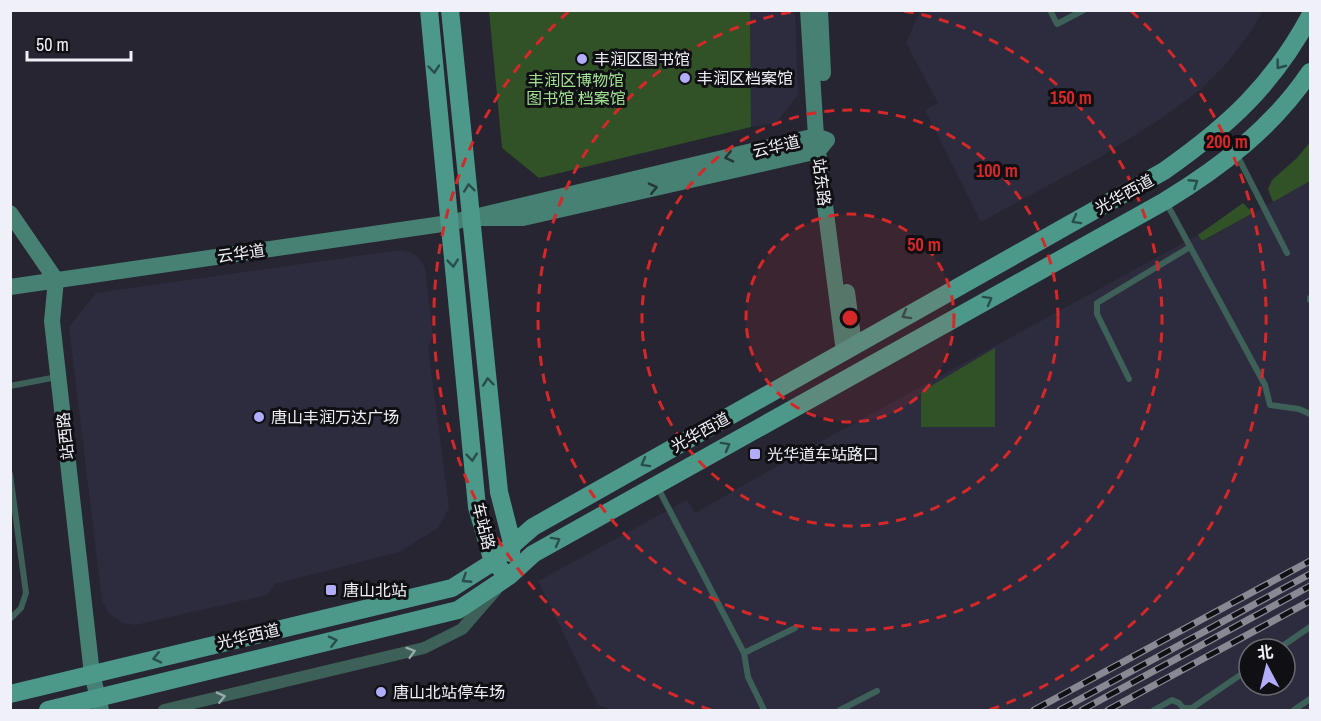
<svg xmlns="http://www.w3.org/2000/svg" width="1321" height="721" font-family="'Archivo Narrow','Noto Sans SC',sans-serif">
  <rect width="100%" height="100%" fill="#262531"/>
  <path fill="#2d2c3e" fill-rule="evenodd" d="M750,11H795L798,95L776,123L751,127Z
    M920,11H1263L1254,27L1227,63L1201,89L1165,116L1097,159L981,222L925,110L938,103L906,43Z
    M1310,181V710H611L598,705L538,581L687,500L695,513L807,449L1198,235L1203,241ZM1249,649H1285V685H1249Z
    M400,250L411,252L419,258L425,268L433,336L428,347L449,508L438,528L399,552L275,584L267,595L135,625L122,623L109,613L102,601L69,327L96,293Z"/>
  <path fill="#305226" d="M489,11H750L751,127L539,178L502,148Z
    M1310,142V181L1273,202L1268,189L1272,180L1297,158Z
    M1243,203L1253,213L1202,241L1198,235Z
    M995,348V427H921V392Z"/>
  <g fill="none" stroke-linecap="round" stroke-linejoin="round">
    <path stroke="#3d6058" stroke-width="6" d="M1050,10L1057,24L1084,10
      M1236,153L1287,253
      M1167,204L1265,385L1270,405L1299,409L1310,414
      M1310,298V300
      M1129,379L1097,314V303L1190,247
      M10,386L57,377
      M10,474L26,593L21,608L10,619
      M658,488L744,653L748,677L764,710
      M1278,649L1310,627
      M744,653L795,628
      M840,710L877,691
      M1154,710L1172,700L1179,703L1183,708H1192L1249,669
      M1294,710L1310,699"/>
    <path stroke="#3d6058" stroke-width="12" d="M164,710L424,648L462,629L496,590"/>
    <path stroke="#468174" stroke-width="16" d="M808,10L816,136L844,352
      M820,10L823,73
      M10,213L56,280L52,321L92,674L101,710
      M10,287L449,223L816,136L827,140L818,151L523,218H472
      M847,292L854,345"/>
    <path stroke="#4c9989" stroke-width="18" d="M429,10L477,507L493,562L500,568
      M450,10L499,492L512,543L511,553
      M10,694L452,588L493,562L533,527L1164,171C1228,126 1273,85 1310,16
      M48,710L458,610L509,576L533,554L1165,201C1221,167 1273,127 1310,72"/>
    <defs>
      <path id="rail" d="M1034,710L1310,561
        M1060,710L1310,574
        M1082,710L1310,586
        M1108,710L1310,601"/>
    </defs>
    <use href="#rail" stroke="#898993" stroke-width="7"/>
    <use href="#rail" stroke="#0f0f14" stroke-width="4.5" stroke-dasharray="14" stroke-linecap="butt"/>
  </g>
  <defs><path id="oneway-chevron" d="M-2-3.5L2.5 0L-2 3.5" fill="none" stroke-width="1.6" stroke-linecap="round" stroke-linejoin="round" transform="scale(1.5)"/></defs>
  <g stroke="#2a4d49">
    <use href="#oneway-chevron" transform="translate(1280 65) rotate(127)"/>
    <use href="#oneway-chevron" transform="translate(434 69) rotate(85)"/>
    <use href="#oneway-chevron" transform="translate(1194 183) rotate(-33)"/>
    <use href="#oneway-chevron" transform="translate(469 188) rotate(-96)"/>
    <use href="#oneway-chevron" transform="translate(1076 220) rotate(151)"/>
    <use href="#oneway-chevron" transform="translate(453 263) rotate(84)"/>
    <use href="#oneway-chevron" transform="translate(988 300) rotate(-29)"/>
    <use href="#oneway-chevron" transform="translate(906 315) rotate(151)"/>
    <use href="#oneway-chevron" transform="translate(488 382) rotate(-96)"/>
    <use href="#oneway-chevron" transform="translate(726 446) rotate(-29)"/>
    <use href="#oneway-chevron" transform="translate(472 457) rotate(84)"/>
    <use href="#oneway-chevron" transform="translate(645 463) rotate(151)"/>
    <use href="#oneway-chevron" transform="translate(556 541) rotate(-29)"/>
    <use href="#oneway-chevron" transform="translate(466 579) rotate(147)"/>
    <use href="#oneway-chevron" transform="translate(333 641) rotate(-14)"/>
    <use href="#oneway-chevron" transform="translate(157 658) rotate(167)"/>
  </g>
  <g stroke="#223736">
    <use href="#oneway-chevron" transform="translate(729 157) rotate(167)"/>
    <use href="#oneway-chevron" transform="translate(653 188) rotate(-13)"/>
  </g>
  <g stroke="#96a8a8">
    <use href="#oneway-chevron" transform="translate(411 652) rotate(-16)"/>
    <use href="#oneway-chevron" transform="translate(221 697) rotate(-13)"/>
  </g>
  <circle cx="850" cy="318" r="104" fill="#d62828" fill-opacity=".12"/>
  <g fill="none" stroke="#d62828" stroke-width="3" stroke-dasharray="10 8">
    <circle cx="850" cy="318" r="104"/>
    <circle cx="850" cy="318" r="208"/>
    <path d="M904 11A312 312 0 1 1 796 11"/>
    <path d="M711 710A416 416 0 0 1 569 11M1131 11A416 416 0 0 1 989 710"/>
  </g>
  <g fill="#b2adf9" stroke="#0f0f14" stroke-width="2">
    <circle cx="582" cy="59" r="6"/>
    <circle cx="685" cy="78" r="6"/>
    <circle cx="259" cy="417" r="6"/>
    <rect x="749" y="448" width="12" height="12" rx="3"/>
    <rect x="325" y="584" width="12" height="12" rx="3"/>
    <circle cx="381" cy="692" r="6"/>
  </g>
  <g text-anchor="middle" stroke-width="6" stroke-linejoin="round" paint-order="stroke">
    <g font-size="16" fill="#f0f0f8" stroke="#0f0f14" text-anchor="start">
      <text x="594" y="65">丰润区图书馆</text>
      <text x="697" y="84">丰润区档案馆</text>
      <text x="271" y="423">唐山丰润万达广场</text>
      <text x="767" y="460">光华道车站路口</text>
      <text x="343" y="596">唐山北站</text>
      <text x="393" y="698">唐山北站停车场</text>
    </g>
    <g font-size="16" fill="#a3e292" stroke="#0f0f14">
      <text x="576" y="86">丰润区博物馆<tspan x="576" dy="18">图书馆 档案馆</tspan></text>
    </g>
    <g font-size="16" fill="#f0f0f8" stroke="#0f0f14">
      <text transform="translate(776 146) rotate(-13)" y="6">云华道</text>
      <text transform="translate(822 182) rotate(83)" y="6">站东路</text>
      <text transform="translate(1124 194) rotate(-29)" y="6">光华西道</text>
      <text transform="translate(241 253) rotate(-8)" y="6">云华道</text>
      <text transform="translate(700 432) rotate(-29)" y="6">光华西道</text>
      <text transform="translate(65 436) rotate(-96)" y="6">站西路</text>
      <text transform="translate(484 526) rotate(76)" y="6">车站路</text>
      <text transform="translate(248 636) rotate(-13)" y="6">光华西道</text>
    </g>
  </g>
  <circle cx="850" cy="318" r="9" fill="#d62828" stroke="#0f0f14" stroke-width="3"/>
  <g font-size="18" text-anchor="middle" font-weight="bold" fill="#d62828" stroke="#0f0f14" stroke-width="6" stroke-linejoin="round" paint-order="stroke">
    <text x="1071" y="104">150 m</text>
    <text x="1227" y="148">200 m</text>
    <text x="997" y="177">100 m</text>
    <text x="924" y="251">50 m</text>
  </g>
  <rect width="1321" height="721" fill="none" stroke="#f0f0f8" stroke-width="24"/>
  <g transform="translate(1267 667) rotate(353)"><circle r="28" fill="#0f0f14" stroke="#69696f" stroke-width="1.5"/>
  <path d="M0-4.5L10 22L0 15L-10 22Z" fill="#b2adf9"/>
  <text y="-9" font-size="16" font-weight="bold" text-anchor="middle" fill="#f0f0f8">北</text>
  </g>
  <path d="M27 51v9h104v-9" fill="none" stroke="#f0f0f8" stroke-width="3"/>
  <text x="36" y="51" font-size="18" fill="#f0f0f8" stroke="#0f0f14" stroke-width="4.5" paint-order="stroke">50 m</text>
</svg>
